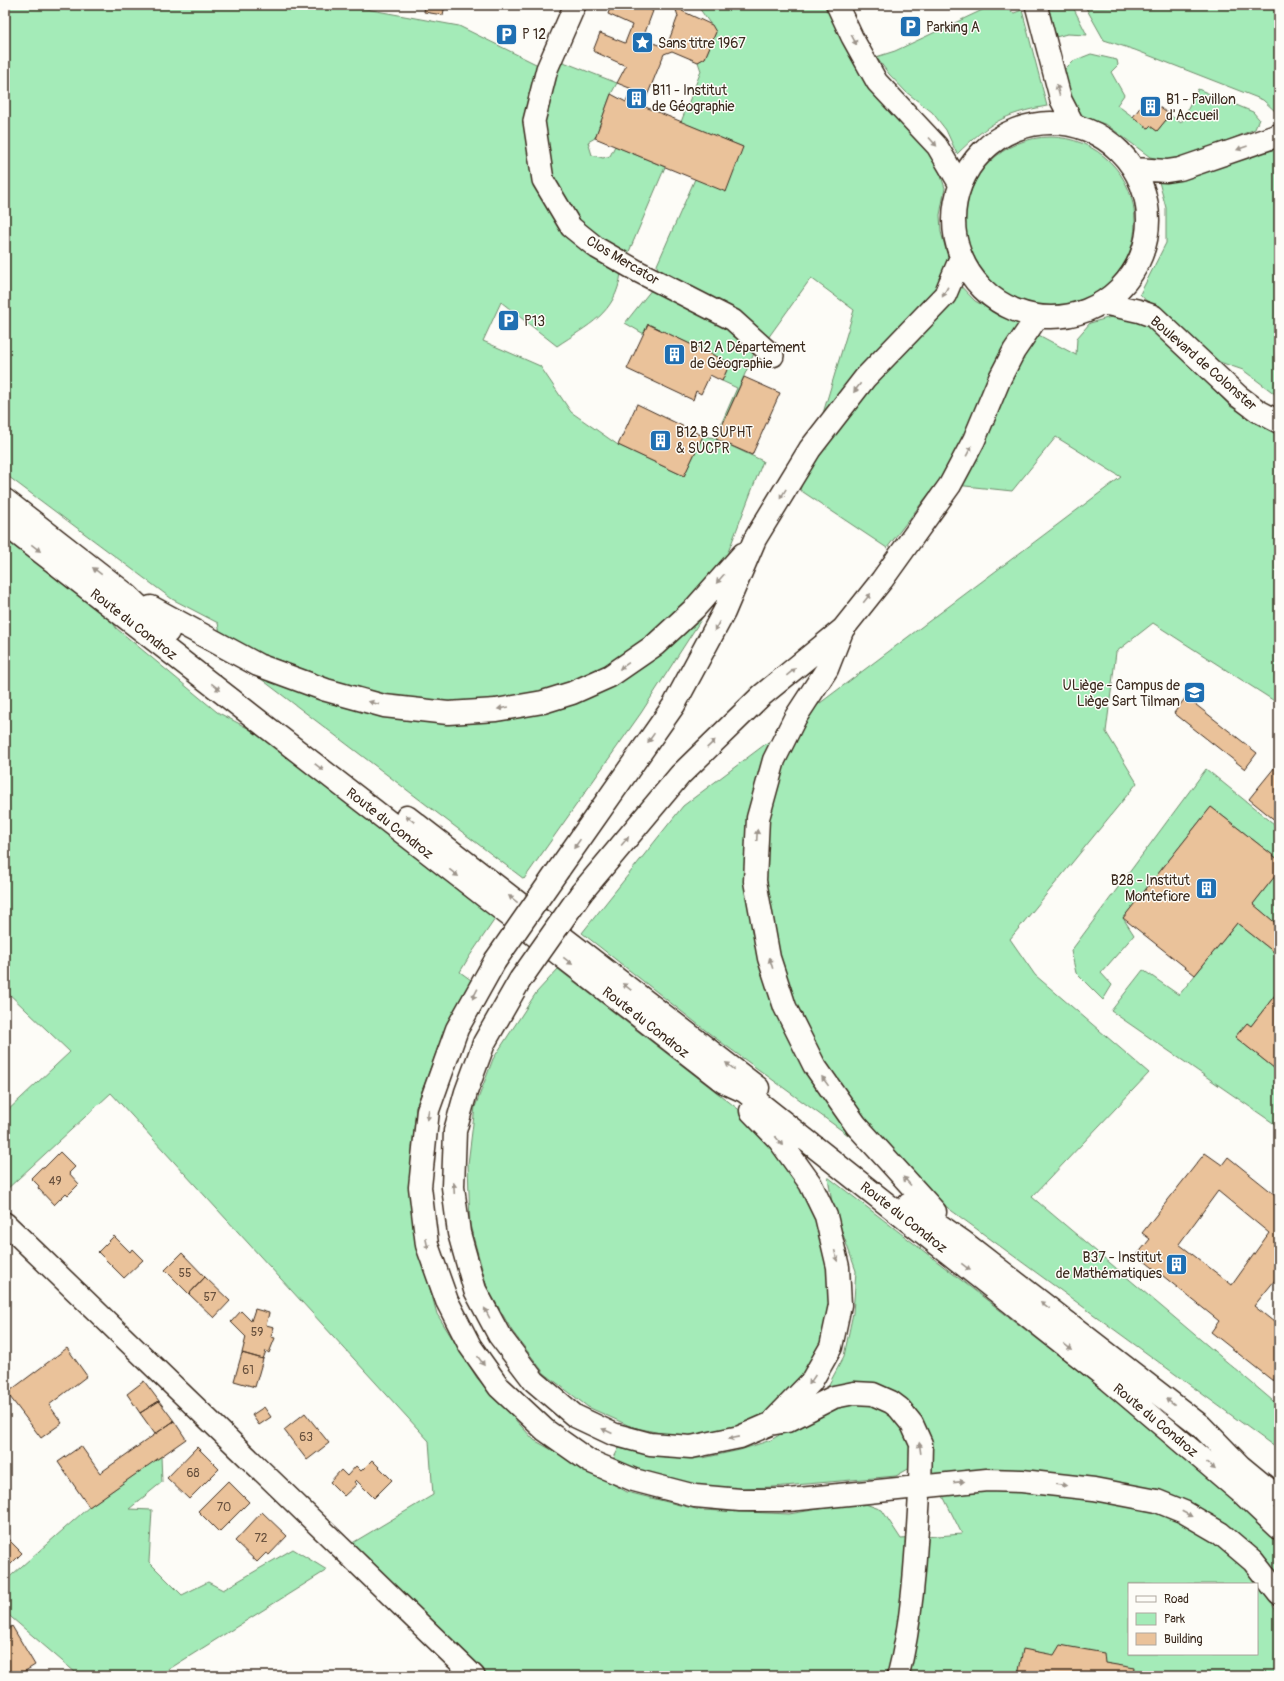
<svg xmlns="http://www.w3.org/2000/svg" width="1284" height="1681" font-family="Pangolin,sans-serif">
  <rect width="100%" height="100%" fill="#fdfcf7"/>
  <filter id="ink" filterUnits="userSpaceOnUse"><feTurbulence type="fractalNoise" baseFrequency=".025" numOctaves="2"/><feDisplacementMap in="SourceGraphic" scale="8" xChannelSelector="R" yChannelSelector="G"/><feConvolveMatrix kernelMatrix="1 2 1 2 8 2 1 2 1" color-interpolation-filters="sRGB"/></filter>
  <g filter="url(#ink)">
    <path fill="#a4ebb8" stroke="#708a6b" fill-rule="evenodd" d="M5,5H344L459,26L538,65L536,179L621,273C616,314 588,325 557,346L501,302L483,341L540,366L571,412L618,445L684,476L703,436L715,438L737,388L722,381L730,363L648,324L644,334L625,323L652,289L727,327L756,349L716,439L763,461L704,615L641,713L524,879L223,650L218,623L172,599L5,474Z
      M697,5H826L850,54L935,158L945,188L940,215L941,232L954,279L975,301L1076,355L1077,338L1090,323L1118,315L1150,325L1231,407L1279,431V704L1153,623L1116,652L1106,732L1137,783L1010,939L1035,975L1149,1073L1032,1197L1279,1406V1450L714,1037L582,933L683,806L1121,477L1056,437L1012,491L937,483L887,548L800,490L854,310L811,278L768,338L658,275L657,265L695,179L743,147L681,122L701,71L698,62L705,58L716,32Z
      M993,5H1000L1014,13L1022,10L1047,106C1003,114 989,123 957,154L946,130L932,112L906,92L889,74L876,57L895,51Z
      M1048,5H1072L1087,35L1067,34L1056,37Z
      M1190,5H1279V122H1278L1277,113L1263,100L1135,50L1104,40L1086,8L1133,7L1134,9Z
      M1091,54L1117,60L1118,65L1111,72L1124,95L1117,105L1148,128L1150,126L1157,131L1170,115L1181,123L1198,89L1253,112L1259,119L1255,129L1188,157L1171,161L1150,157L1107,125L1085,117L1071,107L1063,71L1073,61Z
      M561,61L617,83L611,94L595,138L588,142L592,155L603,158L610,156L615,146L665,167L628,254C620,251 612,248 605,244C570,222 543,173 541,131C540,112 554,79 561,61Z
      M965 222a85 85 0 1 1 170 0a85 85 0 1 1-170 0Z
      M1279,147V397L1243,370L1211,359L1151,306L1140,294L1166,243V208L1158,178Z
      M5,537L110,617L116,628L217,712L261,735L495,919L469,957L460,972L471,980L447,1023L416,1107L410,1172L414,1231L437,1314L477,1378L534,1440L627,1492L700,1510L789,1514L860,1502L882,1510L901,1539L962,1534L930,1470L928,1431L904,1399L882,1387L854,1381L827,1388L844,1356L853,1313L856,1271L832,1203L828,1177L1098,1386L1235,1496L1279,1537V1579L1259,1582L1279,1616V1676H485L349,1545L433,1495L429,1441L111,1093L5,1191V1113L70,1052L5,990ZM1129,1584H1257V1654H1129Z
      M1206,769L1279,828V860L1211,807L1123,918L1134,935L1101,973L1112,985L1103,1000L1076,973L1071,951Z
      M1279,871V926L1253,904Z
      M1237,923L1279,956V990L1251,1026L1247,1023L1235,1037L1279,1072V1127L1111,1011L1143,970L1179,995Z
      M558,969L742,1112L776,1147L811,1201L834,1279L822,1353L779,1407L734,1429L679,1437L632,1427L588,1407L544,1373L512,1331L487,1287L470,1225L468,1164L475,1107L493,1059L536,993Z
      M860,1400L882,1407L904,1425L914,1448L910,1468L896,1476L773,1487L720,1489L661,1480L611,1463L619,1448L665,1457L703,1458L740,1450L771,1440L789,1429L839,1404Z
      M161,1456L162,1482L129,1509L152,1510L149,1562L182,1595L208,1582L223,1590L293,1549L327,1570L158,1676H74L76,1673L5,1612V1581L89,1507Z"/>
    <path fill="#eac29a" stroke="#3b2a1e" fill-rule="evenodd" d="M425,5H445L443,15L424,12Z
      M611,5H639L653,11L644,35L648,41L661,46L668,43L678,16L676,10L663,5H684L682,11L712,25L716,32L705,58L698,62L672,51L664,54L643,106L743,147L726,192L595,138L611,94L626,102L632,89L617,83L626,66L593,51L600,33L625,43L632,25L608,14Z
      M1147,98L1170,115L1157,131L1150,126L1148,128L1133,117Z
      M648,324L730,363L722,381L710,375L701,394L696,391L693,400L627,369Z
      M744,377L780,393L752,455L716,439Z
      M637,404L703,436L684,476L618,445Z
      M1186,697L1257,753L1245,769L1174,713Z
      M1279,762V820L1277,822L1249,799Z
      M1211,807L1279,860V871L1253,904L1279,926V956L1237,923L1195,975L1123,918Z
      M1279,990V1072L1235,1037L1247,1023L1251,1026Z
      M60,1152L75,1167L69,1173L79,1184L68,1195L66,1193L54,1205L38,1188L39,1186L31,1178L42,1167L44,1168Z
      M1205,1153L1222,1165L1228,1157L1279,1198V1275L1254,1306L1279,1326V1378L1277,1376L1273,1381L1211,1332L1219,1321L1137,1255L1150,1239L1142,1233ZM1218,1191L1269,1233L1232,1285L1179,1244Z
      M114,1236L130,1252L132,1249L143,1260L124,1278L98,1252Z
      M182,1253L205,1277L189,1294L165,1270Z
      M205,1277L230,1301L214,1318L189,1294Z
      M255,1309L269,1313L266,1325L274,1327L271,1337L275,1338L269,1353L266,1351L263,1359L242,1353L246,1337L231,1322L241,1311L251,1321Z
      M67,1348L87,1376L49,1405L62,1423L41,1438L7,1393Z
      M242,1353L263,1359L255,1387L234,1381Z
      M144,1381L159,1401L140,1413L127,1394Z
      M159,1401L174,1421L155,1434L140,1413Z
      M264,1407L271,1417L259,1425L252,1415Z
      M305,1413L329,1443L307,1460L284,1430Z
      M174,1421L186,1439L89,1507L58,1462L81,1446L100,1473Z
      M197,1447L219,1469L189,1499L167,1478Z
      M372,1460L392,1480L374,1498L356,1480L354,1482L357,1484L344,1496L330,1482L341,1470L347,1476L356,1466L361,1471Z
      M228,1481L249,1502L219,1532L198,1511Z
      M262,1512L287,1536L269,1555L266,1553L257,1562L235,1541Z
      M5,1536L22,1553L5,1570Z
      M12,1626L35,1665L17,1676H9L5,1670V1631Z
      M1060,1645L1104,1653L1105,1663L1135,1668L1134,1676H1018L1023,1649L1054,1655Z"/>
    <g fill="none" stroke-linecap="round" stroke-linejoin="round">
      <defs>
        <path id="minor" d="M575,5L547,69L534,121L543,180L571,227L597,248L639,272L733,320L773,356
          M837,5L852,37L877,82L937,146L960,185
          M1036,5L1061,100L1074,125
          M5,1223L474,1676
          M898,1676C914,1615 916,1549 920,1486"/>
        <path id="major" d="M954 220a97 97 0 1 1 194 0a97 97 0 1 1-194 0Z
          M1134,169L1167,171L1180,169L1279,135
          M1103,303L1139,311L1153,316L1238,396L1258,411L1279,422
          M5,500L127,595L156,623L168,632
          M5,524L724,1082L744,1091L1109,1380L1243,1494L1279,1528
          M151,607L258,665L326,690L384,706L448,713L496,710L543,702L572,693L610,676L655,645L695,608L743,554
          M842,631L827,669L795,718L774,760L758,818L755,881L769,958L785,1007L814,1065L856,1125L935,1212
          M407,817L758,1088
          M559,869L674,705L724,612L755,539L810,449L865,378L945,295L961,257
          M582,892L680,775L761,696L843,629L882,580L950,485L974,440L1000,378L1014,351L1037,317
          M495,961L457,1029L428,1110L420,1187L427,1245L447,1301L470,1346L499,1387L545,1430L589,1461L634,1480L695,1496L740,1500H789L987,1480L1022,1481L1094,1489L1157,1501L1184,1512L1220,1533L1253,1561L1279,1594
          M520,980L484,1043L466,1092L455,1131L453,1187L459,1233L475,1290L499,1335L534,1381L575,1416L613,1434L650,1444L691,1447L740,1437L770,1424L787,1421L834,1397L854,1393L873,1394L891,1402L899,1408L912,1424L921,1444L920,1486
          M751,1111L779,1140L810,1183L826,1216L838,1267L840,1305L831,1347L811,1382L775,1419
          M909,1204L962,1241L1201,1426L1240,1466L1279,1498"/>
      </defs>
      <use href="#minor" stroke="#3b2a1e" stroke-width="24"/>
      <use href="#major" stroke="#3b2a1e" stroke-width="25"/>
      <use href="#minor" stroke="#fdfcf7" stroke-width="21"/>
      <use href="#major" stroke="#fdfcf7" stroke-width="22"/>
      <defs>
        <path id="major-bridge" d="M495,961L559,869
          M520,980L582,892"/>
      </defs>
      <use href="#major-bridge" stroke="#3b2a1e" stroke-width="25" stroke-linecap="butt"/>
      <use href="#major-bridge" stroke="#fdfcf7" stroke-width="22"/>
    </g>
    <defs><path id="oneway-solid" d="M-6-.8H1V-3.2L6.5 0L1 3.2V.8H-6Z"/></defs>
    <g fill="#9c938a">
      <use href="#oneway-solid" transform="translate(854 40) rotate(62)"/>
      <use href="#oneway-solid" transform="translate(1058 90) rotate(-105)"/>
      <use href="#oneway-solid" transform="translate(933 142) rotate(48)"/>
      <use href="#oneway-solid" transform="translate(1242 148) rotate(160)"/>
      <use href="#oneway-solid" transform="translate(945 292) rotate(119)"/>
      <use href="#oneway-solid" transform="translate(857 388) rotate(127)"/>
      <use href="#oneway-solid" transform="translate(969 451) rotate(-62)"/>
      <use href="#oneway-solid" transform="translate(783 494) rotate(121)"/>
      <use href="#oneway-solid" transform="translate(36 548) rotate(38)"/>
      <use href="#oneway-solid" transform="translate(97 571) rotate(-142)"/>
      <use href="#oneway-solid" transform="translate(720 579) rotate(131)"/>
      <use href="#oneway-solid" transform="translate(867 598) rotate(-51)"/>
      <use href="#oneway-solid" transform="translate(717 626) rotate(119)"/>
      <use href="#oneway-solid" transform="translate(624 666) rotate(145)"/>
      <use href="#oneway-solid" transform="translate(791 672) rotate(-39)"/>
      <use href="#oneway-solid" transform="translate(216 687) rotate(38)"/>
      <use href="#oneway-solid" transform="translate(374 703) rotate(-164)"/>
      <use href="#oneway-solid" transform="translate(503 708) rotate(170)"/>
      <use href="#oneway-solid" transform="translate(651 738) rotate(125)"/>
      <use href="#oneway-solid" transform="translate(711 744) rotate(-44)"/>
      <use href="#oneway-solid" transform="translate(319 767) rotate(38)"/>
      <use href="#oneway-solid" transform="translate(410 819) rotate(-142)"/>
      <use href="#oneway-solid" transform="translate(757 835) rotate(-87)"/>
      <use href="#oneway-solid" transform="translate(625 841) rotate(-50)"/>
      <use href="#oneway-solid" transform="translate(577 844) rotate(125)"/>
      <use href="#oneway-solid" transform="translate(454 873) rotate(38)"/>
      <use href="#oneway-solid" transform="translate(513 899) rotate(-142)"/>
      <use href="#oneway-solid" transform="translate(568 961) rotate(38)"/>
      <use href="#oneway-solid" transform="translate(771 963) rotate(-107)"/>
      <use href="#oneway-solid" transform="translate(627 987) rotate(-142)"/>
      <use href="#oneway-solid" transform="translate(475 994) rotate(118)"/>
      <use href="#oneway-solid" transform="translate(730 1066) rotate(-142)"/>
      <use href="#oneway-solid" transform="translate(825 1081) rotate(-126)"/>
      <use href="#oneway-solid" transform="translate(428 1115) rotate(98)"/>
      <use href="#oneway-solid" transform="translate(779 1141) rotate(51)"/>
      <use href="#oneway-solid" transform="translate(907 1181) rotate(-132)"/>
      <use href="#oneway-solid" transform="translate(454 1188) rotate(-93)"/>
      <use href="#oneway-solid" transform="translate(427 1244) rotate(78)"/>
      <use href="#oneway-solid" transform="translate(836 1256) rotate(76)"/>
      <use href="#oneway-solid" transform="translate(966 1267) rotate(38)"/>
      <use href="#oneway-solid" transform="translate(1045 1305) rotate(-142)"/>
      <use href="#oneway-solid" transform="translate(487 1313) rotate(-118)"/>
      <use href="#oneway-solid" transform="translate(1068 1347) rotate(38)"/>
      <use href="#oneway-solid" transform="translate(481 1361) rotate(54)"/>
      <use href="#oneway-solid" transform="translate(812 1380) rotate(124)"/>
      <use href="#oneway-solid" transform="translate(1170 1402) rotate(-142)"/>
      <use href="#oneway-solid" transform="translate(607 1431) rotate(-155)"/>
      <use href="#oneway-solid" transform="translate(734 1438) rotate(169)"/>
      <use href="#oneway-solid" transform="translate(920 1448) rotate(-98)"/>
      <use href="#oneway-solid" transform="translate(1211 1466) rotate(40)"/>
      <use href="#oneway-solid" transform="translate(959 1482) rotate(-6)"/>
      <use href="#oneway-solid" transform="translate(1061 1485) rotate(7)"/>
      <use href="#oneway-solid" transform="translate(1187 1514) rotate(28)"/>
    </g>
  </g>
  <defs>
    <symbol id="parking-square" viewBox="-11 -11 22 22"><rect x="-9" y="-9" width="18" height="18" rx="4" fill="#1f6fb2" stroke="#fdfcf7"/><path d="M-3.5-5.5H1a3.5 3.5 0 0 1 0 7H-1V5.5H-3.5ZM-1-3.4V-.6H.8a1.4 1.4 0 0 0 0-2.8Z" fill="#fff"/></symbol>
    <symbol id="sight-square" viewBox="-11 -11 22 22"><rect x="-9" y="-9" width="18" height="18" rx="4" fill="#1f6fb2" stroke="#fdfcf7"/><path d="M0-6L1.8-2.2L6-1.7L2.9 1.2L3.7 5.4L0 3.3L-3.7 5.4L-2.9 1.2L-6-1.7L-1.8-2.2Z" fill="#fff"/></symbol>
    <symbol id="building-square" viewBox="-11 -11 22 22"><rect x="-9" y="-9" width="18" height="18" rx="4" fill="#1f6fb2" stroke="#fdfcf7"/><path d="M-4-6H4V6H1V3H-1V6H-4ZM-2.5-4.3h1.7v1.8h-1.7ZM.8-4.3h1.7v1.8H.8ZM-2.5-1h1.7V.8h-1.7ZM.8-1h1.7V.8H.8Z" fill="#fff"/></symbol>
    <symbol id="university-square" viewBox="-11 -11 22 22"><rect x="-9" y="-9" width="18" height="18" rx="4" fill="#1f6fb2" stroke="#fdfcf7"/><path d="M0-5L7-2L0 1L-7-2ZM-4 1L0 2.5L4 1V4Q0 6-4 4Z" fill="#fff"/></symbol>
  </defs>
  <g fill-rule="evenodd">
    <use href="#parking-square" x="898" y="14" width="25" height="25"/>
    <use href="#parking-square" x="494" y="22" width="25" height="25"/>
    <use href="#sight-square" x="630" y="30" width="25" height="25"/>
    <use href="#building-square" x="624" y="86" width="25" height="25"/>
    <use href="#building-square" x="1138" y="94" width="25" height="25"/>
    <use href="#parking-square" x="496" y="308" width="25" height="25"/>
    <use href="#building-square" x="662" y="342" width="25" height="25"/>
    <use href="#building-square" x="648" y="428" width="25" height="25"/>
    <use href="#university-square" x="1182" y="680" width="25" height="25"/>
    <use href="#building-square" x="1194" y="876" width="25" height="25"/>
    <use href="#building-square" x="1164" y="1252" width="25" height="25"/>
  </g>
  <g text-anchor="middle" stroke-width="3" stroke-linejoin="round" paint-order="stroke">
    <g font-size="12" fill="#67503d">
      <text x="55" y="1185">49</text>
      <text x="185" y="1277">55</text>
      <text x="210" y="1301">57</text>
      <text x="257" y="1336">59</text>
      <text x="248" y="1374">61</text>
      <text x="306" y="1441">63</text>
      <text x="193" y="1477">68</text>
      <text x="224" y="1511">70</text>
      <text x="261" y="1542">72</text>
    </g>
    <g font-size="14" fill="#3b2a1e" stroke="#fdfcf7" text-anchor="start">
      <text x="926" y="32">Parking A</text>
      <text x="522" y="39">P 12</text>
      <text x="658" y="48">Sans titre 1967</text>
      <text x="652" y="95">B11 - Institut<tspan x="652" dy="16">de Géographie</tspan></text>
      <text x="1166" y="104">B1 - Pavillon<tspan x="1166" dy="16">d'Accueil</tspan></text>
      <text x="524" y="326">P13</text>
      <text x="690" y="352">B12 A Département<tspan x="690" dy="16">de Géographie</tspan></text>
      <text x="676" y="437">B12 B SUPHT<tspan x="676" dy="16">&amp; SUCPR</tspan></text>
      <text x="1180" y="690" text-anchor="end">ULiège - Campus de<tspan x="1180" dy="16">Liège Sart Tilman</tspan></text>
      <text x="1190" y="885" text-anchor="end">B28 - Institut<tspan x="1190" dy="16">Montefiore</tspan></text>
      <text x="1162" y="1262" text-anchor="end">B37 - Institut<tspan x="1162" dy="16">de Mathématiques</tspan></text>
    </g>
    <g font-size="14" fill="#3b2a1e" stroke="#fdfcf7">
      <text transform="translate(623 260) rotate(31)" y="5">Clos Mercator</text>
      <text transform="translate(1204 363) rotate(41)" y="5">Boulevard de Colonster</text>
      <text transform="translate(134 624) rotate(38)" y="5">Route du Condroz</text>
      <text transform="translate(390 823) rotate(38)" y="5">Route du Condroz</text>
      <text transform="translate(646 1022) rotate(38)" y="5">Route du Condroz</text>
      <text transform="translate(904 1217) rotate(38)" y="5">Route du Condroz</text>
      <text transform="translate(1156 1420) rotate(40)" y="5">Route du Condroz</text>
    </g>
  </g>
  <rect width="1284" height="1681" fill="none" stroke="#fdfcf7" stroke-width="20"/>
  <rect x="10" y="10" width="1264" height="1661" fill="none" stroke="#3b2a1e" stroke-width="1.5" filter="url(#ink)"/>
  <rect x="1128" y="1583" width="130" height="72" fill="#fdfcf7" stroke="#afa8a0"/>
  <rect x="1136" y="1596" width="20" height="6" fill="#fdfcf7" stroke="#afa8a0"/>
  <text x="1164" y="1603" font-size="12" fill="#3b2a1e">Road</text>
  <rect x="1136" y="1613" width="20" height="12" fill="#a4ebb8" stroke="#afa8a0"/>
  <text x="1164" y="1623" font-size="12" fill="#3b2a1e">Park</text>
  <rect x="1136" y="1633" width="20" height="12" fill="#eac29a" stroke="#afa8a0"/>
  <text x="1164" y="1643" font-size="12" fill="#3b2a1e">Building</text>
</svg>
